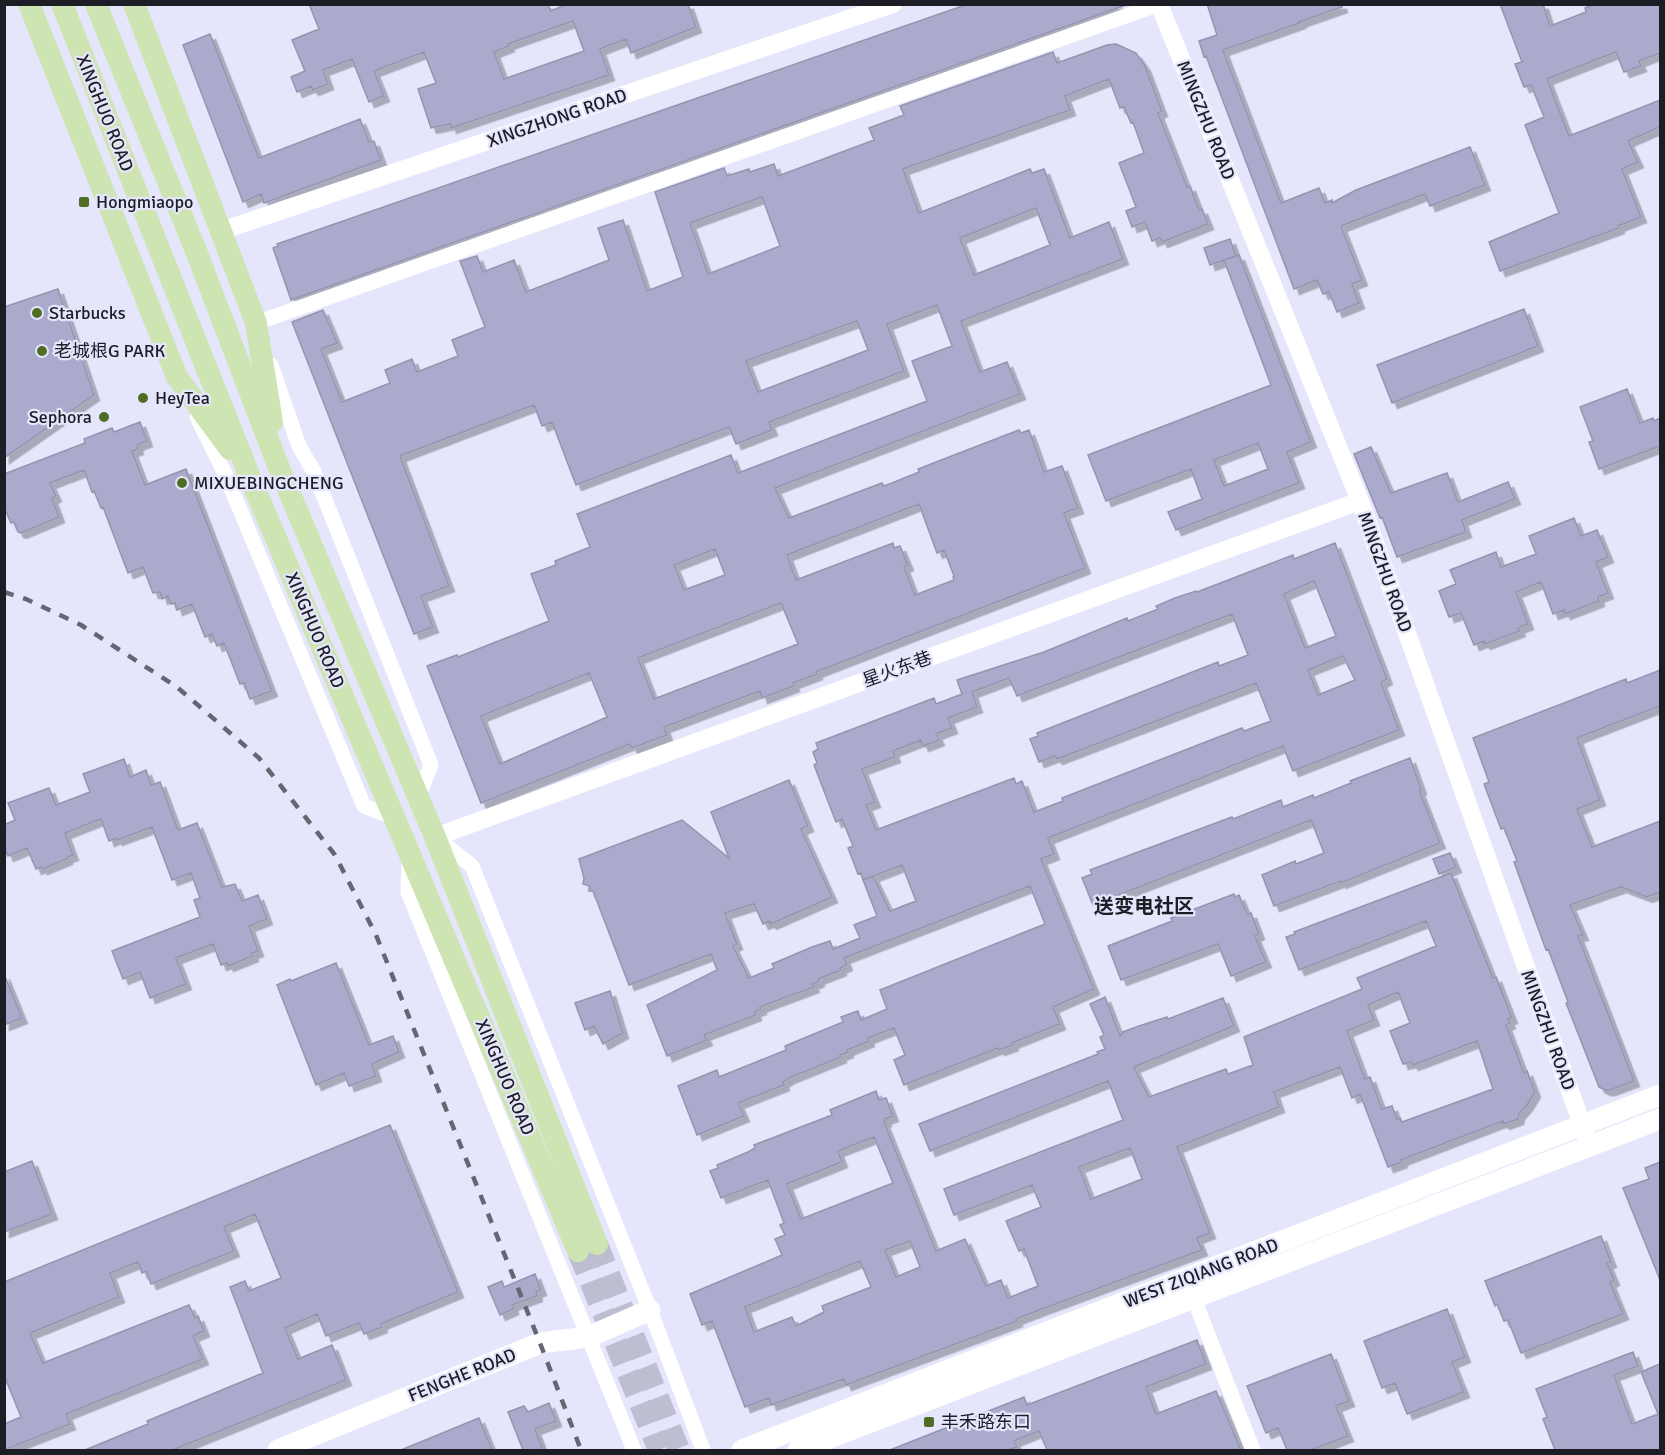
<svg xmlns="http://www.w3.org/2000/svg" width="1665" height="1455" font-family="Signika,'Noto Sans SC',sans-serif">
  <defs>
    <filter id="shadow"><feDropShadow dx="5.5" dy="5.5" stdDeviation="0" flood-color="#0004"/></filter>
  </defs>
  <rect width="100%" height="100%" fill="#e5e6fc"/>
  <path fill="#a9aacc" stroke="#9495ae" stroke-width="1.5" fill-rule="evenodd" filter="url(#shadow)" d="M309,4H548L551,11L567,4H688L696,27L631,53L626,39L600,49L609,75L451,128L450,124L431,128L418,89L436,83L424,52L374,71L384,96L369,102L352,59L323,70L328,84L313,90L311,86L297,92L291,77L305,71L292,40L319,29ZM573,21L584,51L504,79L494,52L509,46L508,44Z
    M968,4H1129L291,300L273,248L278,246L277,244Z
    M1207,4H1341L1342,7L1299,22L1300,23L1223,50L1281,203L1319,188L1325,203L1332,200V203L1356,190L1470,147L1485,185L1430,206L1425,194L1341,226L1362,280L1352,284L1359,303L1337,312L1329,292L1323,294L1317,280L1294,289L1206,56L1204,57L1199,41L1217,35Z
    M1500,4H1543L1550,26L1586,12L1585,8L1594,4H1660V53L1639,61L1641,66L1624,72L1616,52L1547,79L1569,136L1660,100V127L1628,141L1638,162L1622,169L1641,217L1618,226L1619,228L1500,271L1489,242L1559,213L1525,125L1544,117L1531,85L1524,87L1515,64L1522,62Z
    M210,34L259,158L360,119L369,142L374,141L381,160L264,203L261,194L243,202L183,45Z
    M1116,44L1136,53L1145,66L1162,111L1158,113L1187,187L1190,186L1199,210L1202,209L1208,224L1162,242L1160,238L1152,241L1145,222L1132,227L1126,211L1136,207L1119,163L1144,153L1133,122L1131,123L1124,107L1120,108L1109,79L1065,96L1070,110L903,169L919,213L1030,169L1032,173L1044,169L1070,238L1109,222L1123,259L961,321L980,372L1007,362L1020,394L775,488L789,518L882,483L884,486L892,483L919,472L918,469L1019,430L1021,433L1029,430L1044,472L1062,466L1078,508L1064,513L1085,568L816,672L817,674L793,683L794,686L762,698L760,691L675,723L664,727L667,735L632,748L630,744L481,803L427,666L457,655L458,657L549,621L531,574L556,565L555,561L590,547L577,514L731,455L738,473L927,401L912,361L952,346L937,305L887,324L904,371L769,422L772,430L736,444L729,427L576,485L552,422L542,426L534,405L400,456L449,586L421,596L433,627L414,634L292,322L323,310L337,343L321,349L342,402L390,383L385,370L412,359L417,372L458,356L452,340L485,327L460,261L477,256L483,272L514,260L526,292L609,260L598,228L623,220L647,291L683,277L655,192L724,168L727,176L749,169L750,172L774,164L778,176L874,140L869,128L904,115L900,106L1053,52L1057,63L1107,45ZM762,197L780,246L708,274L690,223ZM1036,208L1050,245L974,275L960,238ZM857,321L868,350L758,392L746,361ZM919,504L937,553L944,550L954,576L953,577L954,580L915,595L904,567L908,565L900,546L894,548L893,543L796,580L787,555ZM715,549L725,575L684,590L674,565ZM781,603L798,644L654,699L638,658ZM589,673L607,717L500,764L481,716Z
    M1230,239L1236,256L1210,265L1204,248Z
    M1239,255L1311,442L1287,452L1299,483L1176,530L1168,512L1202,499L1191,469L1106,501L1088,455L1271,385L1224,260ZM1258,443L1268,469L1224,486L1214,460Z
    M58,289L94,395L4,458V307Z
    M1524,309L1538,346L1392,403L1377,365Z
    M1627,389L1640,423L1653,418L1654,421L1660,418V446L1599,469L1589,442L1593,441L1580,407Z
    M140,422L147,441L137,445L138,449L132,451L145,485L186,469L272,691L250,699L244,683L240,684L224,643L217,646L212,634L205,637L192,604L177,610L175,603L171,604L168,596L162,599L160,592L153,593L143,567L128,573L103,507L101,508L94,491L92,492L84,470L50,483L56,496L52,498L59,517L21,533L18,532L14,522L11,523L4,507V474L85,443L84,439L112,428L114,432Z
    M1371,447L1391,493L1447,473L1458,502L1508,482L1515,499L1462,520L1466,532L1397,557L1382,517L1380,518L1354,454Z
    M1574,518L1581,536L1597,530L1608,557L1596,562L1608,593L1598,597L1599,601L1586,606L1565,614L1564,610L1553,614L1541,582L1516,592L1528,624L1518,628L1520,631L1485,644L1484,641L1474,645L1461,613L1449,617L1439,591L1456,584L1450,570L1496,552L1501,567L1536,554L1529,536Z
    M1335,543L1387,679L1381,682L1399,730L1293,771L1283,746L1048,838L1054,854L1041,859L1094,989L1053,1007L1060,1024L1012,1043L1013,1045L999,1050L998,1048L904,1085L894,1060L905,1055L894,1028L868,1038L869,1041L847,1050L848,1052L840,1055L841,1057L789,1078L783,1082L784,1085L738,1103L744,1116L697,1135L678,1086L717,1070L719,1077L786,1050L785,1046L843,1022L841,1017L858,1011L861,1020L887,1009L880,990L1045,924L1030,886L844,958L847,965L840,968L841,970L818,979L819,981L812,984L814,987L760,1007L761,1009L755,1011L756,1015L704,1035L707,1040L667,1056L647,1005L717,970L711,954L629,985L593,891H589L590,886L583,884L584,878L579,859L682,820L729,858L711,812L789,780L808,826L801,829L832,897L771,924L770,921L763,924L754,904L725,913L737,944L733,946L749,978L774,968L772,964L812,947L830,941L833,949L860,938L854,925L877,916L863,880L873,876L890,911L916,901L902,865L863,880L861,873L858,874L848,848L853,846L842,819L836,822L814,765L817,763L813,752L818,749L816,743L934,698L936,704L962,694L957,680L1044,652L1127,618L1128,621L1158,609L1156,606L1175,598L1196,591L1197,592L1293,555L1294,559ZM1314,581L1336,636L1305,648L1284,594ZM1232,614L1248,655L1219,666L1218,662L1195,671L1037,733L1038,736L1030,739L1039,762L1055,756L1057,759L1256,683L1271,721L1244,731L1242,728L1203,743L1062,798L1063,801L1034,812L1022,781L1016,784L1014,778L876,830L866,805L875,802L862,769L895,757L893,751L921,740L923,746L939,740L936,734L952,728L948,718L977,707L972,692L1009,678L1017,696ZM1343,656L1355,680L1318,695L1308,670Z
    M1660,670V706L1577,738L1600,800L1577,809L1592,847L1660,821V892L1647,897L1621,887L1570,905L1583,935L1578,936L1634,1081L1610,1090H1605L1599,1087L1566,1003L1568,1002L1548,949L1546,950L1514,862L1517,861L1504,828L1501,829L1484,784L1489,782L1473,738L1626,679L1627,683Z
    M1410,758L1421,789L1419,790L1440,843L1341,883V881L1274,906L1262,875L1295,861L1296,864L1324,853L1311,820L1093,905L1082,878L1092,874L1090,870L1232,817L1233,819L1281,800L1283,807L1313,795L1314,798L1351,783L1350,781Z
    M124,759L130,777L146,770L151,785L160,782L178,830L197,823L222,887L235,884L242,901L258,895L267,919L249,926L258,951L252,953L253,956L228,966L227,963L221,965L213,944L176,958L186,984L150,998L140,972L123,979L112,951L200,917L194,900L200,898L191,873L172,880L152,827L117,840L116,838L109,841L101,819L65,833L73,855L67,857V859L42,869L41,867L36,869L27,848L8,856L4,847V825L15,820L8,803L49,788L56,805L90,792L83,774Z
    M1450,853L1456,867L1439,874L1433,859Z
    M1451,873L1493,978L1496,977L1512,1018L1508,1019L1510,1023L1506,1025L1524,1073L1527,1071L1535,1092L1527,1105L1519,1114L1518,1119L1504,1124L1503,1121L1401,1160L1402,1162L1388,1167L1360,1094L1352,1098L1340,1067L1274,1092L1279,1107L1177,1147L1210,1233L1197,1238L1202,1250L1045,1308L1016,1319L1017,1321L846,1385L844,1379L771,1405L769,1398L745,1407L712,1321L702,1325L690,1294L782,1255L775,1239L785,1235L780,1225L784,1223L768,1180L721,1198L710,1171L718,1168L717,1165L748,1152L755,1148L754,1145L832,1115L830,1110L876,1091L879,1100L886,1098L893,1116L885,1119L886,1121L884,1122L936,1251L965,1239L986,1286L1001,1280L1008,1298L1038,1286L1024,1249L1019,1251L1006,1221L1041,1207L1032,1185L954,1215L944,1189L1123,1120L1108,1081L930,1151L919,1124L1098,1054L1097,1052L1105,1049L1100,1037L1104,1035L1090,1004L1105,997L1120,1036L1123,1032L1139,1026L1167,1017L1168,1019L1223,998L1234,1026L1134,1067L1149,1097L1226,1069L1228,1074L1253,1065L1244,1037L1362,989L1357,978L1436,946L1426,921L1299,970L1286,937L1295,934L1294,932ZM1398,992L1410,1023L1390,1031L1403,1064L1411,1062L1413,1065L1477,1041L1493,1089L1402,1122L1400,1118L1397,1119L1392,1106L1382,1109L1370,1077L1365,1079L1347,1031L1374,1020L1368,1005ZM874,1137L893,1183L801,1219L787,1184L842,1162L838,1151ZM1130,1148L1142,1179L1091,1199L1079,1167ZM910,1241L920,1267L896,1277L885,1250ZM860,1261L871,1287L822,1306L824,1312L796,1326L792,1317L754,1332L745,1307Z
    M1234,894L1235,897L1239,895L1247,914L1251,913L1259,934L1255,936L1266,962L1231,976L1218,944L1121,980L1108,946L1172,921L1171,918Z
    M336,963L369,1045L393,1036L399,1052L372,1064L376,1076L349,1086L344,1073L316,1085L277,985L290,979L291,981Z
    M4,974L22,1018L4,1025Z
    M610,991L623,1033L603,1044L594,1026L585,1030L575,1003Z
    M390,1125L458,1292L381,1324L382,1327L364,1334L359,1323L326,1336L317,1314L285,1328L298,1359L332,1345L346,1380L173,1450H85L148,1424L147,1421L263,1373L230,1287L245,1281L249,1291L281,1278L255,1214L224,1227L234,1251L151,1284L146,1271L142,1273L138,1262L110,1273L119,1297L30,1333L43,1363L189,1305L195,1318L198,1316L204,1331L193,1336L203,1359L66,1414L70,1424L4,1450V1424L21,1417L4,1375V1282Z
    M32,1161L52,1214L4,1232V1172Z
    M1660,1162V1280L1623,1188L1649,1179L1645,1168Z
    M1601,1236L1611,1262L1607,1263L1614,1280L1610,1282L1623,1314L1521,1353L1508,1320L1504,1321L1497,1304L1495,1306L1485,1281Z
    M535,1274L541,1290L536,1292L537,1296L512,1305L513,1309L500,1315L488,1287L502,1281L504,1287Z
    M1447,1309L1465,1357L1452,1362L1464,1392L1407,1414L1395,1383L1382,1388L1364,1341Z
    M1197,1340L1206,1364L1146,1387L1156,1414L1216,1391L1241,1450H1047L1039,1431L1014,1441L1017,1447L1007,1450H890L1024,1397L1027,1405Z
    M1633,1352L1638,1366L1614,1375L1632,1424L1658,1414L1641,1372L1660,1364V1450H1555L1543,1419L1547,1417L1536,1389Z
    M1331,1354L1349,1401L1336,1406L1348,1436L1311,1450H1287L1278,1428L1266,1433L1247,1386Z
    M549,1403L556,1421L535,1429L543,1450H523L508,1412L524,1406L528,1412Z
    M479,1418L492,1450H401Z"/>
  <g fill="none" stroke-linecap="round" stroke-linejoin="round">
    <path stroke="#bdbed1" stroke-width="22" stroke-dasharray="22 11" stroke-linecap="butt" d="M597,1244L679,1450
      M578,1251L659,1450"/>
    <path stroke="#fff" stroke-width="15" d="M259,331L256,323L1160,4
      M271,365L299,446L314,472L431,765L418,797
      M197,417L225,474L364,806L395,818
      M438,839L472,866L650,1310L703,1450
      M409,862L408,892L634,1450
      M1194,1299L1253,1450"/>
    <path stroke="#fff" stroke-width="18" d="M1159,4L1360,501L1590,1147
      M221,231L893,4
      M435,837L1360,501"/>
    <path stroke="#fff" stroke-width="21" d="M278,1450L540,1343L588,1337L650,1310
      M742,1450L1660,1095
      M798,1450L1660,1119"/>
    <path stroke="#cee5b3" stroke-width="22" d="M29,4L177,377L230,449
      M62,4L249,475L578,1251
      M96,4L198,256L279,468L435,837L597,1244
      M134,4L256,323L272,422"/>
    <path stroke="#656573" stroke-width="4.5" stroke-dasharray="10 10" stroke-linecap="butt" d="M4,592L26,599L81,625L177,687L259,758L335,855L376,935L540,1343L581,1450"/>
  </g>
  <g fill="#4f6e24" stroke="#e5e6fc" stroke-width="2">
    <rect x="78" y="196" width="12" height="12" rx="3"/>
    <circle cx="37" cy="313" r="6"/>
    <circle cx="42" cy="351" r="6"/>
    <circle cx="143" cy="398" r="6"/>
    <circle cx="104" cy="417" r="6"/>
    <circle cx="182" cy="483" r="6"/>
    <rect x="923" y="1416" width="12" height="12" rx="3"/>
  </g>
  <g text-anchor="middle" stroke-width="4.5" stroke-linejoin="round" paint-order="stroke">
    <g font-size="18" fill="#1d1d26" stroke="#e5e6fc">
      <text transform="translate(105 113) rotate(68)" y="6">XINGHUO ROAD</text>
      <text transform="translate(557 118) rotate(-19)" y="6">XINGZHONG ROAD</text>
      <text transform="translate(1206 120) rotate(68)" y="6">MINGZHU ROAD</text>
      <text transform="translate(1385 572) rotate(70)" y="6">MINGZHU ROAD</text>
      <text transform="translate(315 630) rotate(67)" y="6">XINGHUO ROAD</text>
      <text transform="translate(897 669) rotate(-20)" y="6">星火东巷</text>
      <text transform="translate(1548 1030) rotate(70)" y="6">MINGZHU ROAD</text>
      <text transform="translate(505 1077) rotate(67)" y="6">XINGHUO ROAD</text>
      <text transform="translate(1201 1273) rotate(-21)" y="6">WEST ZIQIANG ROAD</text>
      <text transform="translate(462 1375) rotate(-22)" y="6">FENGHE ROAD</text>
    </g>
    <g font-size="18" fill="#1d1d26" stroke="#e5e6fc" text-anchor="start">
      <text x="96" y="208">Hongmiaopo</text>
      <text x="49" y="319">Starbucks</text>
      <text x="54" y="357">老城根G PARK</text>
      <text x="155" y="404">HeyTea</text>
      <text x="92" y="423" text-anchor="end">Sephora</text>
      <text x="194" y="489">MIXUEBINGCHENG</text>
      <text x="941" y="1428">丰禾路东口</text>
    </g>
    <g font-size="20" font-weight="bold" fill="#1d1d26" stroke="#e5e6fc">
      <text x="1144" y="913">送变电社区</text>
    </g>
  </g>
  <rect width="1665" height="1455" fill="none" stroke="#1d1d26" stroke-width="12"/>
</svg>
